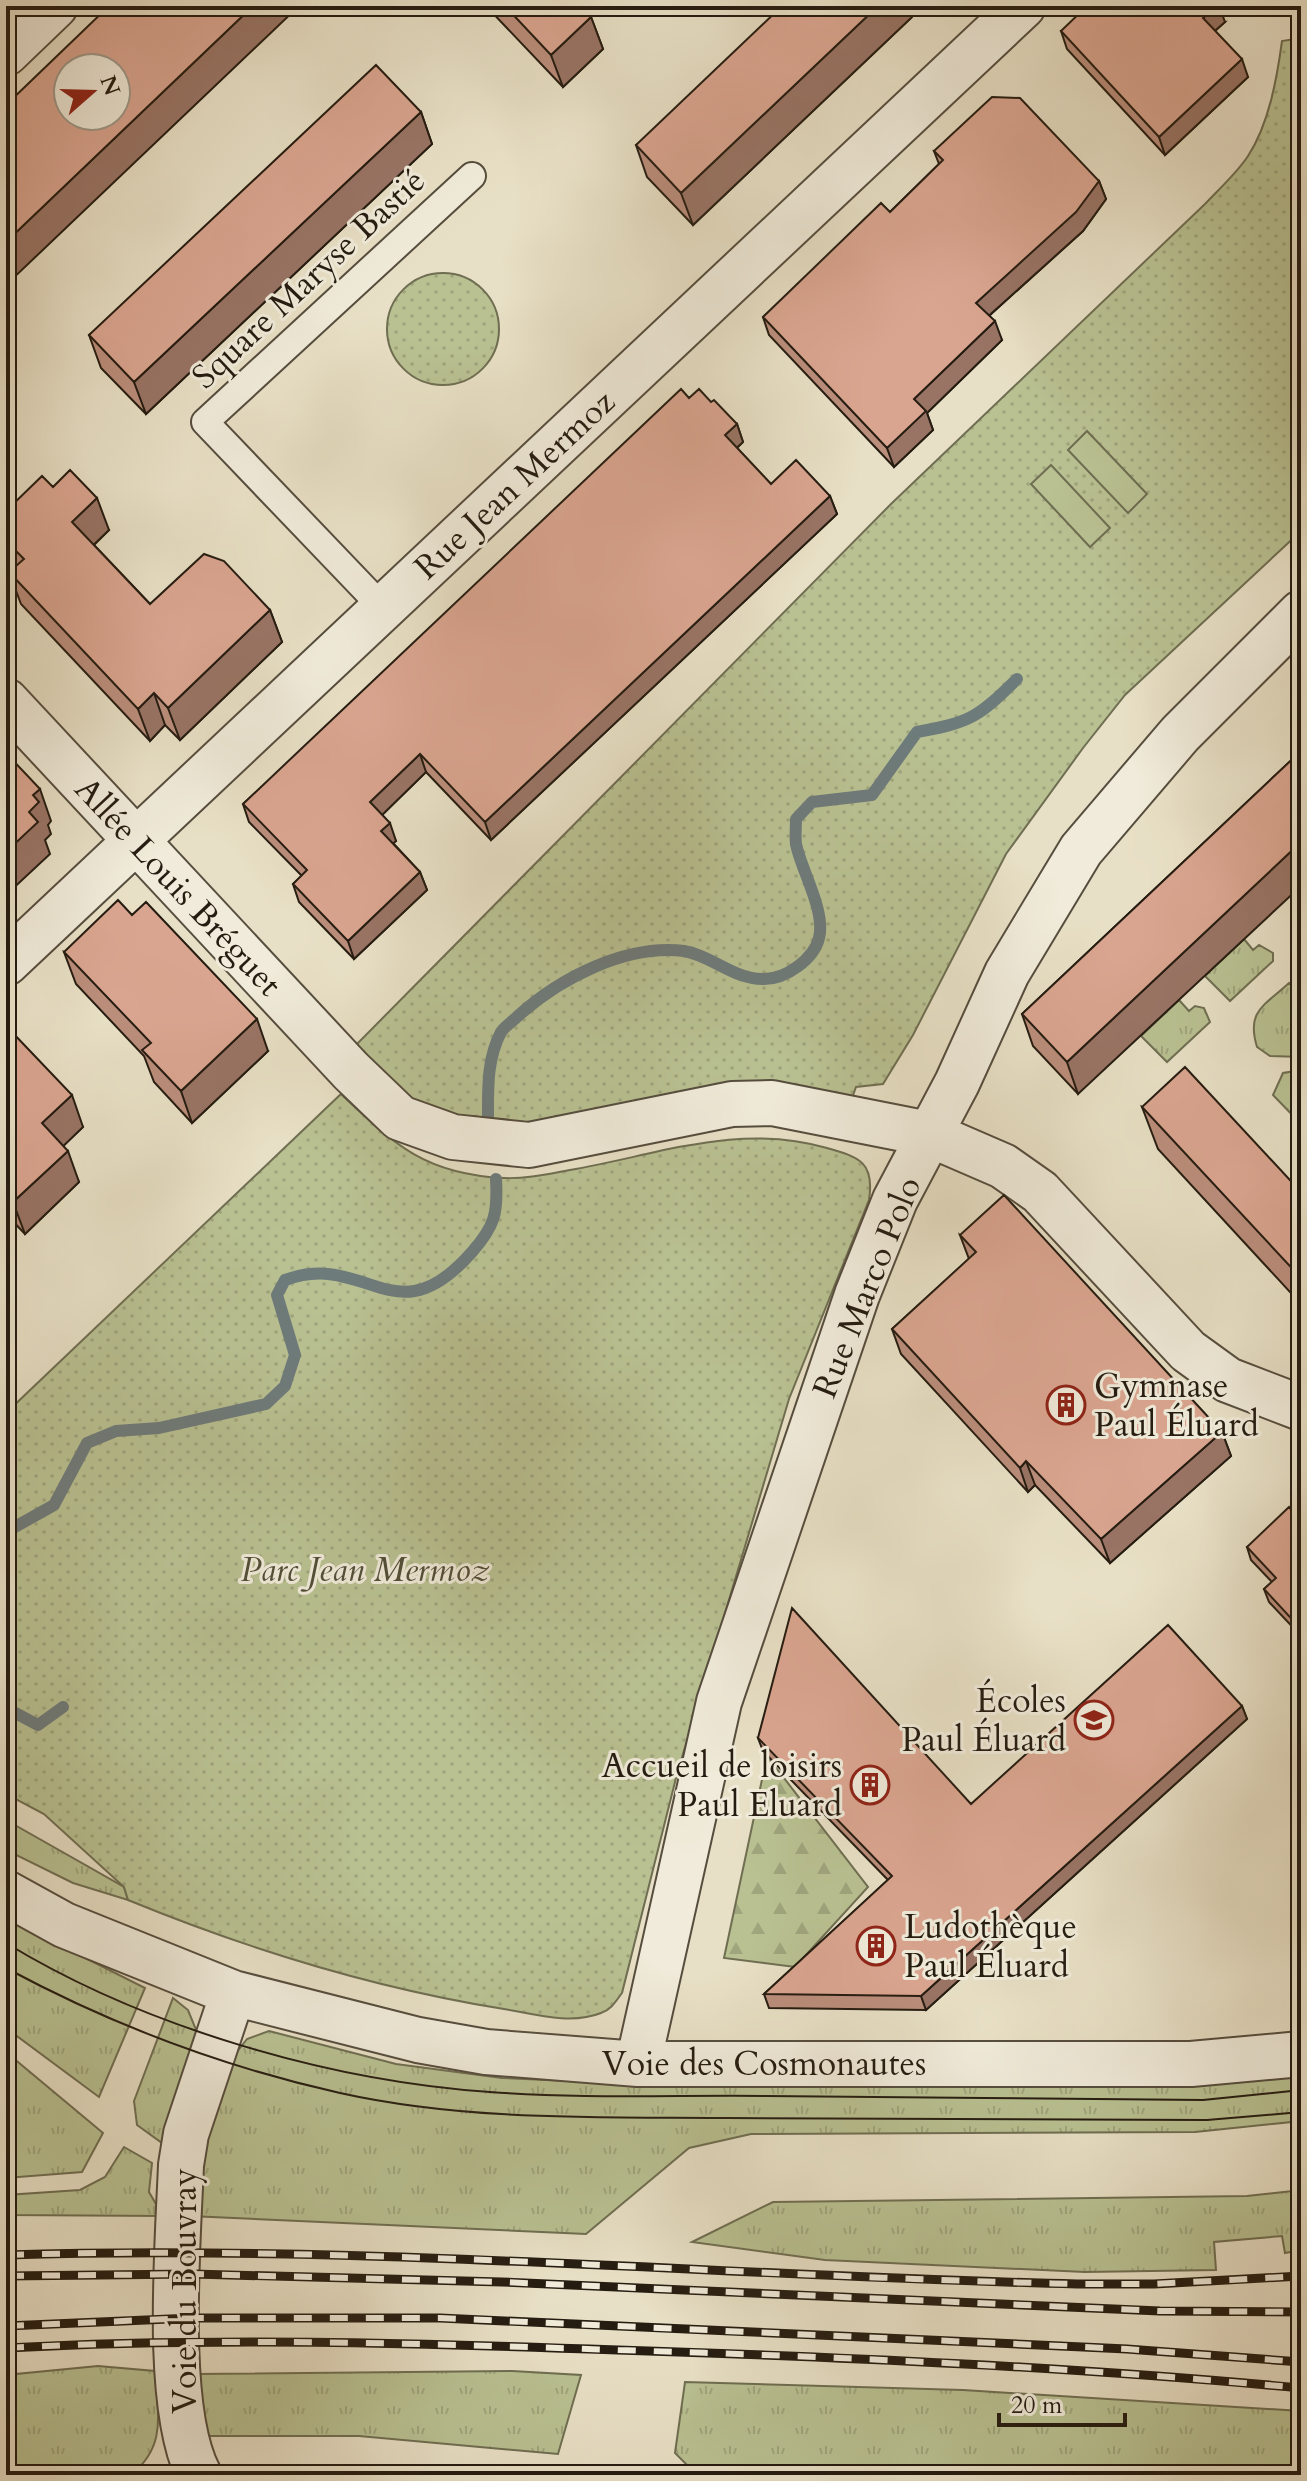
<svg xmlns="http://www.w3.org/2000/svg" width="1307" height="2481" font-family="Cardo,serif">
  <defs>
    <pattern id="grass-tufts" width="24" height="20" patternUnits="userSpaceOnUse" patternTransform="scale(2)"><rect width="24" height="20" fill="#b9c192"/><path d="M3 7l-1-3M5 7V3M7 7l1-3M15 17l-1-3M17 17v-4M19 17l1-3" fill="none" stroke="#9fa57d"/></pattern>
    <pattern id="forest-firs" width="22" height="20" patternUnits="userSpaceOnUse" patternTransform="scale(2)"><rect width="22" height="20" fill="#b9c192"/><path d="M5 1l3.5 6h-7zM16 11l3.5 6h-7z" fill="#9fa57d"/></pattern>
    <pattern id="park-dots" width="8" height="8" patternUnits="userSpaceOnUse" patternTransform="scale(2)"><rect width="8" height="8" fill="#b9c192"/><path d="M2 2h.1M6 6h.1" fill="none" stroke="#9fa57d" stroke-width="1.8" stroke-linecap="round"/></pattern>
  </defs>
  <rect width="100%" height="100%" fill="#e8e0c6"/>
  <filter id="stains"><feTurbulence type="fractalNoise" baseFrequency=".0025" numOctaves="4"/><feColorMatrix values="0 0 0 0 .2 0 0 0 0 .09 0 0 0 0 .02 0 0 0 .5 -.17"/></filter>
  <radialGradient id="worn" r=".72"><stop offset=".6" stop-color="#630" stop-opacity="0"/><stop offset="1" stop-color="#630" stop-opacity=".3"/></radialGradient>
  <path fill="url(#grass-tufts)" stroke="#6f6e52" stroke-width="2" d="M1244,939L1253,950L1259,945L1273,953V961L1230,1001L1205,976Z
    M1289,983L1301,995V1057L1270,1056L1257,1047C1246,1011 1264,1006 1289,983Z
    M1179,1000L1189,1011L1195,1006L1204,1008L1210,1022L1167,1062L1141,1036Z
    M1301,1070V1124L1273,1095L1283,1073Z
    M6,1820L124,1887L128,1900L73,1883L6,1850Z
    M6,1918L145,1988L99,2097L6,2028Z
    M173,1998L188,2010L201,2042L169,2148L137,2125L134,2101Z
    M269,2031L396,2064L502,2078L613,2083L1301,2075V2121L1195,2132L751,2134L689,2148L586,2234L190,2216L194,2160L233,2057L247,2039Z
    M6,2052L103,2133L82,2172L6,2178Z
    M124,2147L152,2163L149,2192L163,2216L6,2215V2195L80,2190L105,2177Z
    M1301,2190V2250L1285,2253L1282,2236L1214,2242L1216,2270L1085,2272L825,2260L692,2242L773,2202L1247,2196Z
    M98,2366L155,2371C157,2413 168,2445 131,2475H6V2375Z
    M512,2371L581,2375L558,2454L359,2436H202L196,2374Z
    M685,2382L963,2390L1301,2411V2475H697L675,2453Z"/>
  <path fill="url(#forest-firs)" stroke="#6f6e52" stroke-width="2" d="M767,1756L868,1887L795,1967L724,1958Z"/>
  <path fill="url(#park-dots)" stroke="#6f6e52" stroke-width="2" d="M1301,38V531L1125,695L1083,748L1006,854L913,1035L883,1084L856,1087L851,1101L541,1125L477,1124L426,1110L398,1091L355,1046L891,504L1205,204C1219,189 1237,173 1248,156C1269,124 1277,78 1282,41Z
    M387 329a56 56 0 1 1 112 0a56 56 0 1 1-112 0Z
    M341,1094C395,1145 425,1174 504,1178C526,1179 548,1174 570,1170C658,1155 738,1122 827,1148C859,1157 875,1162 869,1200L789,1399L677,1774L622,1993C616,2001 611,2010 601,2013C571,2025 534,2014 504,2009C373,1988 250,1950 128,1900L124,1887L44,1814L6,1794V1413Z"/>
  <path fill="#b9c192" stroke="#6f6e52" stroke-width="2" d="M1087,431L1147,494L1128,513L1068,450Z
    M1051,465L1110,528L1090,547L1031,484Z"/>
  <g fill="none" stroke-linecap="round" stroke-linejoin="round">
    <path stroke="#6e7b7b" stroke-width="12" d="M488,1116C488,1087 487,1059 501,1032C505,1026 513,1021 518,1016C560,978 626,944 684,951C711,955 734,980 764,979C786,979 814,959 819,938C826,911 801,870 796,844C795,836 796,827 796,819L812,802L872,795L917,732C972,722 978,717 1017,679
      M6,1532L54,1505L87,1443L116,1431L159,1428L266,1404L285,1386L295,1355L277,1295L285,1280C367,1250 395,1340 472,1252C495,1226 498,1213 496,1179
      M6,1708L38,1725L63,1707"/>
    <defs>
      <path id="lane" d="M383,608L205,422L472,176"/>
      <path id="street" d="M6,53L55,6
        M6,701L351,1071L400,1118L453,1137L529,1145L732,1104L772,1103L929,1134L1003,1166L1040,1192L1188,1351L1228,1380L1301,1408
        M6,963L1023,6
        M6,1893L64,1925L233,1993L418,2040L486,2052L638,2064H1191L1301,2054
        M638,2064L719,1702L857,1295L895,1200L957,1083L1007,973L1081,850L1180,734L1301,613
        M199,2475C164,2409 178,2243 181,2165L186,2134L233,1993"/>
    </defs>
    <use href="#lane" stroke="#564d3e" stroke-width="30"/>
    <use href="#street" stroke="#564d3e" stroke-width="48"/>
    <use href="#lane" stroke="#f0ebda" stroke-width="26"/>
    <use href="#street" stroke="#f0ebda" stroke-width="44"/>
    <path stroke="#251c11" stroke-width="2" d="M6,1943C144,2027 329,2081 490,2092C582,2099 674,2095 766,2096C912,2097 1057,2099 1203,2100L1301,2090
      M6,1968C110,2024 224,2067 340,2093C466,2121 597,2117 726,2118C886,2118 1046,2119 1207,2120L1301,2112"/>
    <defs>
      <path id="rail" d="M6,2255C364,2244 720,2276 1077,2284H1154L1301,2276
        M6,2276L193,2274L502,2282L1160,2311L1301,2312
        M6,2326L193,2318H440L1127,2349L1301,2362
        M6,2348C210,2337 414,2343 618,2350C846,2357 1074,2367 1301,2388"/>
    </defs>
    <use href="#rail" stroke="#251c11" stroke-width="9"/>
    <use href="#rail" stroke="#f0ebda" stroke-width="6" stroke-dasharray="18" stroke-linecap="butt"/>
  </g>
  <path fill="#bb8e7c" stroke="#251c11" stroke-width="2" d="M486,6H581L591,17L603,49L563,87Z
    M912,17L693,225L647,177L636,145Z
    M1225,22L1215,31L1248,77L1165,155L1067,49L1061,31Z
    M421,112L432,144L146,414L101,368L89,335Z
    M934,151L1099,181L1106,199L1083,231L989,316L1002,340L927,413L933,430L894,467L769,335L763,317L890,212L939,164Z
    M689,398L711,402L737,424L743,442L737,448L771,484L830,496L837,514L491,840L426,772L382,815L396,841L393,843L420,872L427,890L354,959L299,902L293,884L302,876L249,822L243,804Z
    M53,487L109,530L94,545L150,604L270,610L282,642L180,740L165,725L150,741L21,604L9,572L13,569L6,562V541Z
    M1301,751L1078,1094L1033,1046L1022,1014Z
    M64,952L268,1051L192,1123L154,1082L144,1056L76,984Z
    M6,1034L83,1127L63,1146L79,1182L25,1234L6,1214Z
    M1142,1107L1301,1192V1304L1158,1149Z
    M960,1235L1222,1432L1231,1456L1110,1563L1035,1485L1028,1492L901,1354L892,1329L969,1259Z
    M1301,1521V1636L1269,1602L1264,1589L1272,1582L1251,1560L1247,1547Z
    M1242,1706L1247,1719L926,2010L769,2008L764,1994L888,1880L763,1751L758,1738L971,1804Z"/>
  <path fill="#997465" stroke="#251c11" stroke-width="2" d="M253,6H299L6,285V242Z
    M878,6H908L912,17L693,225L681,193Z
    M1216,6H1219L1225,22L1209,36L1203,18Z
    M591,17L603,49L563,87L551,55Z
    M1242,59L1248,77L1165,155L1159,137Z
    M421,112L432,144L146,414L134,382Z
    M1099,181L1106,199L1083,231L983,321L976,303Z
    M995,321L1002,340L927,413L933,430L894,467L887,448L914,399Z
    M737,424L743,442L731,453L725,435Z
    M830,496L837,514L491,840L485,822Z
    M97,498L109,530L84,554L72,522Z
    M270,610L282,642L180,740L168,708Z
    M154,693L165,725L150,741L138,709Z
    M420,754L426,772L377,820L370,802Z
    M40,789L51,821L48,825L51,834L45,840L50,854L6,895V852L29,812L33,795Z
    M390,823L396,841L387,849L381,831Z
    M1301,842V886L1078,1094L1067,1062Z
    M420,872L427,890L354,959L348,941Z
    M257,1019L268,1051L192,1123L181,1091Z
    M72,1095L83,1127L54,1155L42,1123Z
    M68,1151L79,1182L25,1234L13,1202Z
    M1222,1432L1231,1456L1110,1563L1101,1539Z
    M1026,1461L1035,1485L1028,1492L1020,1468Z
    M1242,1706L1247,1719L926,2010L921,1996Z"/>
  <path fill="#daa590" stroke="#251c11" stroke-width="2" fill-rule="evenodd" d="M109,6H253L6,242V105ZM68,68H116V116H68Z
    M505,6H581L591,17L551,55Z
    M782,6H878L681,193L636,145Z
    M1087,6H1216L1203,18L1242,59L1159,137L1061,31Z
    M376,65L421,112L134,382L89,335Z
    M992,97L1020,98L1099,181L1076,212L976,303L995,321L914,399L926,411L887,448L763,317L881,203L890,212L943,160L934,151Z
    M681,389L689,398L699,389L711,402L714,400L737,424L725,435L771,484L796,460L830,496L485,822L420,754L370,802L390,823L381,831L420,872L348,941L293,884L307,870L243,804Z
    M70,470L97,498L72,522L150,604L204,554L224,561L270,610L168,708L154,693L138,709L9,572L24,559L6,541V511L42,476L53,487Z
    M1301,751V842L1067,1062L1022,1014Z
    M6,753L40,789L33,795L39,802L29,812L38,822L6,852Z
    M118,900L132,915L146,902L257,1019L181,1091L142,1050L151,1043L64,952Z
    M10,1030L72,1095L42,1123L68,1151L13,1202L6,1195V1034Z
    M1185,1067L1301,1192V1278L1142,1107Z
    M1004,1195L1222,1432L1101,1539L1026,1461L1020,1468L892,1329L976,1252L960,1235Z
    M1289,1507L1301,1521V1629L1264,1589L1276,1578L1247,1547Z
    M792,1608L971,1804L1168,1625L1242,1706L921,1996L764,1994L892,1876L758,1738Z"/>
  <defs>
    <symbol id="building-ring" viewBox="-11 -11 22 22"><circle r="9.5" fill="#f0ebda" stroke="#8f2418" stroke-width="1.5"/><path d="M-4-6H4V6H1V3H-1V6H-4ZM-2.5-4.3h1.7v1.8h-1.7ZM.8-4.3h1.7v1.8H.8ZM-2.5-1h1.7V.8h-1.7ZM.8-1h1.7V.8H.8Z" fill="#8f2418"/></symbol>
    <symbol id="school-ring" viewBox="-11 -11 22 22"><circle r="9.5" fill="#f0ebda" stroke="#8f2418" stroke-width="1.5"/><path d="M0-5L7-2L0 1L-7-2ZM-4 1L0 2.5L4 1V4Q0 6-4 4Z" fill="#8f2418"/></symbol>
  </defs>
  <g fill-rule="evenodd">
    <use href="#building-ring" x="1044" y="1383" width="44" height="44"/>
    <use href="#school-ring" x="1072" y="1698" width="44" height="44"/>
    <use href="#building-ring" x="848" y="1763" width="44" height="44"/>
    <use href="#building-ring" x="854" y="1924" width="44" height="44"/>
  </g>
  <g text-anchor="middle" stroke-width="6" stroke-linejoin="round" paint-order="stroke">
    <g font-size="34" fill="#251c11" stroke="#f0ebda">
      <text transform="translate(308 278) rotate(-43)" y="12">Square Maryse Bastié</text>
      <text transform="translate(514 484) rotate(-43)" y="12">Rue Jean Mermoz</text>
      <text transform="translate(179 886) rotate(47)" y="12">Allée Louis Bréguet</text>
      <text transform="translate(866 1287) rotate(-68)" y="12">Rue Marco Polo</text>
      <text x="764" y="2075">Voie des Cosmonautes</text>
      <text transform="translate(184 2291) rotate(-90)" y="12">Voie du Bouvray</text>
    </g>
    <g font-size="34" fill="#251c11" stroke="#f0ebda" text-anchor="start">
      <text x="1094" y="1397">Gymnase<tspan x="1094" dy="39">Paul Éluard</tspan></text>
      <text x="1066" y="1712" text-anchor="end">Écoles<tspan x="1066" dy="39">Paul Éluard</tspan></text>
      <text x="842" y="1777" text-anchor="end">Accueil de loisirs<tspan x="842" dy="39">Paul Eluard</tspan></text>
      <text x="904" y="1938">Ludothèque<tspan x="904" dy="39">Paul Éluard</tspan></text>
    </g>
    <g font-size="34" font-style="italic" fill="#514e38" stroke="#f0ebda">
      <text x="365" y="1581">Parc Jean Mermoz</text>
    </g>
  </g>
  <rect width="1307" height="2481" fill="none" stroke="#e8e0c6" stroke-width="32"/>
  <rect x="8" y="8" width="1291" height="2465" fill="none" stroke="#251c11" stroke-width="4"/>
  <rect x="16" y="16" width="1275" height="2449" fill="none" stroke="#251c11" stroke-width="2"/>
  <g transform="translate(92 92) rotate(70)"><circle r="38" fill="#f0ebda" stroke="#9f988a" stroke-width="2"/>
  <path d="M0-6L14 30L0 20L-14 30Z" fill="#8f2418"/>
  <text y="-12" font-size="22" font-weight="bold" text-anchor="middle" fill="#251c11">N</text>
  </g>
  <path d="M999 2413v12h126v-12" fill="none" stroke="#251c11" stroke-width="4"/>
  <text x="1011" y="2413" font-size="24" fill="#251c11" stroke="#f0ebda" stroke-width="6" paint-order="stroke">20 m</text>
  <rect width="100%" height="100%" filter="url(#stains)"/>
  <rect width="100%" height="100%" fill="url(#worn)"/>
</svg>
